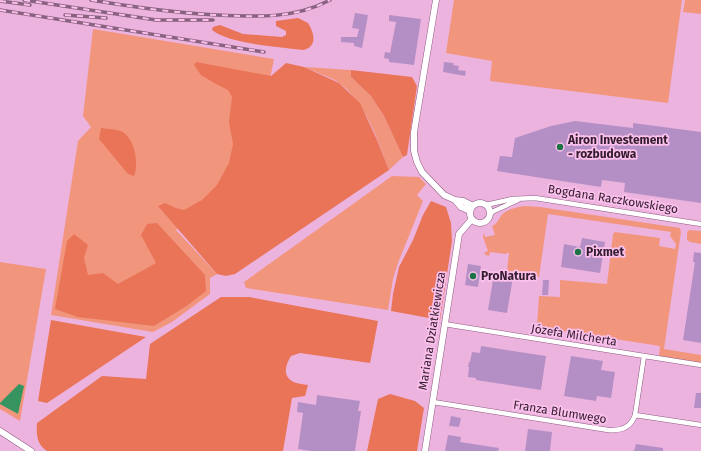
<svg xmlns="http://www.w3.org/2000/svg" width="701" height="451" font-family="'Fira Sans',sans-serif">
  <rect width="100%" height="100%" fill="#edb3df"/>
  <path fill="#f2957d" d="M454,0H682L668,103L490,81L492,61L446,53Z
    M685,0H701V14L683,12Z
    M93,29L274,59L254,159L176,230L217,274L210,278V294L172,322L153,332L51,315L78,141L91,127L83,116Z
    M304,67L351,70V77L371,96L384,116L403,157L389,170C377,139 366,102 338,82C328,76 315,72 304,67Z
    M392,176L419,177L426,184L417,195L423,201L398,263L393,279L388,310L246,288L244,282Z
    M525,206L540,207L680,228L681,232L664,349L701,355V363L659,356L660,346L537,327L539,296L560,297V280L607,284L613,234L615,232L660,238L659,246L675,249L676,244L670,236L671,232L548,214L539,277L507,271L509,253H507L506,254L490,252L489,256L486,255L484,253L488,251L483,237L484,232L485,237L495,235L492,226C497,224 498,220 501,216C506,209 517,207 525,206Z
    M689,230L701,231V244L690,242L687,240V233Z
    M0,262L46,269L20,421L0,409Z"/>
  <path fill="#e97457" d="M298,18L308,23C314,33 318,45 304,50C280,47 229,44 212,30L213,27L220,25L243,34L282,37L286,35V31L276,26V21Z
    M196,62L271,76L286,63L304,67L339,83L360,103L377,140L389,170L235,274L226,276L217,274L158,206L165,203L176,208L184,210L202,200L217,185L229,163L233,144L229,122L232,97L228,90L216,84L201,75L194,65Z
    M351,70L412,77L417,86L407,155L403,157L384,116L371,96L351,77Z
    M101,128C107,129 117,129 123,132C135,140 139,164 134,176L128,174L99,139Z
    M431,201L446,207L451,223L452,241L440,320L391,311L393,294L399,267L413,240L423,215Z
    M157,223L205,275L206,291L188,305L154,326L78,317L55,309L67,241L74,234L88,245L84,258L88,275L103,273L118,284L156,263L141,235L147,224Z
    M221,297H249L378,321L370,363L300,353L291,356C286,364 282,375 292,381C296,384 303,384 308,385L305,396L292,398L283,451H47C37,445 36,434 37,423L102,376L146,379L150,344Z
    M51,320L146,337L47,403L38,401Z
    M390,394L415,401L424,408L417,451H367L378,399Z"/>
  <path fill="#35945f" d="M19,384L24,386L18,414L0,404V403Z"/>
  <path fill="#b48fc5" d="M355,13L368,15L362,48L354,46V43L341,42V37H357L359,29L352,28Z
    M389,15L421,19L414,65L389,62V59L384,58L385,52L390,53L396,22L389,21Z
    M444,62L454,63L453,65L459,66L458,70L466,71L465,76L443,72Z
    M575,121L633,128V123L701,132V203L624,192L625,183L602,180L601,187L497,171L500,156L512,157L515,138L551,126Z
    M582,238L605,242L600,273L561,267L564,244L580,247Z
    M694,252L701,253V343L683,340L695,262H693Z
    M468,264L481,266L478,287L465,285Z
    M494,274L513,277L507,313L488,310Z
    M543,280H549L548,295H542Z
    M481,346L546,356L541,390L476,380V378L468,377L469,367H468L469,362H470L472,352L480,353Z
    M571,356L603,361L601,370L615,372L611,398L597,396L596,401L564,396Z
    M696,393H701V408H694Z
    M317,395L360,401L358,411H361L355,451H311L298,449L303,413L297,412L298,402L316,405Z
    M574,411L594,414L593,421L573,418Z
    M451,416L461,418L459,427L449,426Z
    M528,429L552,432L550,451H525Z
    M448,435L461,437L460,442L499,448L498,451H445Z
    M636,444L663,448V451H634Z"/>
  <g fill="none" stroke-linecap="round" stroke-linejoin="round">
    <defs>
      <path id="minor" d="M486,205L512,199L535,198L701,224
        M490,214L494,211L518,200
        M444,324L701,365
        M433,402L608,430C620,431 631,428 635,415L701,425
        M635,415L644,356"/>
      <path id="tertiary" d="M436,0L414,132V151L417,162L422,172L444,195L455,200L463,201L473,206
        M455,200L461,207L470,211
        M470 213a10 10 0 1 1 20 0a10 10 0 1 1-20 0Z
        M0,431L31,451
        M425,451L459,234L472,219"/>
    </defs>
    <use href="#minor" stroke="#8e5a82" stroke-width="5.5"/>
    <use href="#tertiary" stroke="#8e5a82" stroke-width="7"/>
    <use href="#minor" stroke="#fff" stroke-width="4.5"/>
    <use href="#tertiary" stroke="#fff" stroke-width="6"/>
    <defs>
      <path id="rail" d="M24,0L156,20H213
        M91,0C133,7 175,13 217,15C256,17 295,19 330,0
        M0,1L30,5
        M0,10L264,52
        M65,15L106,18"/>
    </defs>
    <use href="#rail" stroke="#896280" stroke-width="3.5"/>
    <use href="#rail" stroke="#fbc0ec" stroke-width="2" stroke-dasharray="6" stroke-linecap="butt"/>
  </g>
  <g fill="#1d7346" stroke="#fbc0ec" stroke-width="1.5">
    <circle cx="560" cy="147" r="4"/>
    <circle cx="578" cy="252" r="4"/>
    <circle cx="473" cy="276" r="4"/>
  </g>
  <g text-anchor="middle" stroke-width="3.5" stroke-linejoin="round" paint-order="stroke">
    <g font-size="12" font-weight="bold" fill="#321c2d" stroke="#fbc0ec" text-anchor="start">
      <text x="568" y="144">Airon Investement<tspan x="568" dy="14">- rozbudowa</tspan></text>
      <text x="586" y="256">Pixmet</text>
      <text x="481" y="280">ProNatura</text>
    </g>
    <g font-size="12" fill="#321c2d" stroke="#fbc0ec">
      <text transform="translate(613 199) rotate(9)" y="4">Bogdana Raczkowskiego</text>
      <text transform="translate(432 331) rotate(-81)" y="4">Mariana Dziatkiewicza</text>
      <text transform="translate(574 335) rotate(9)" y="4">Józefa Milcherta</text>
      <text transform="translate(560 412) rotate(9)" y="4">Franza Blumwego</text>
    </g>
  </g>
</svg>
